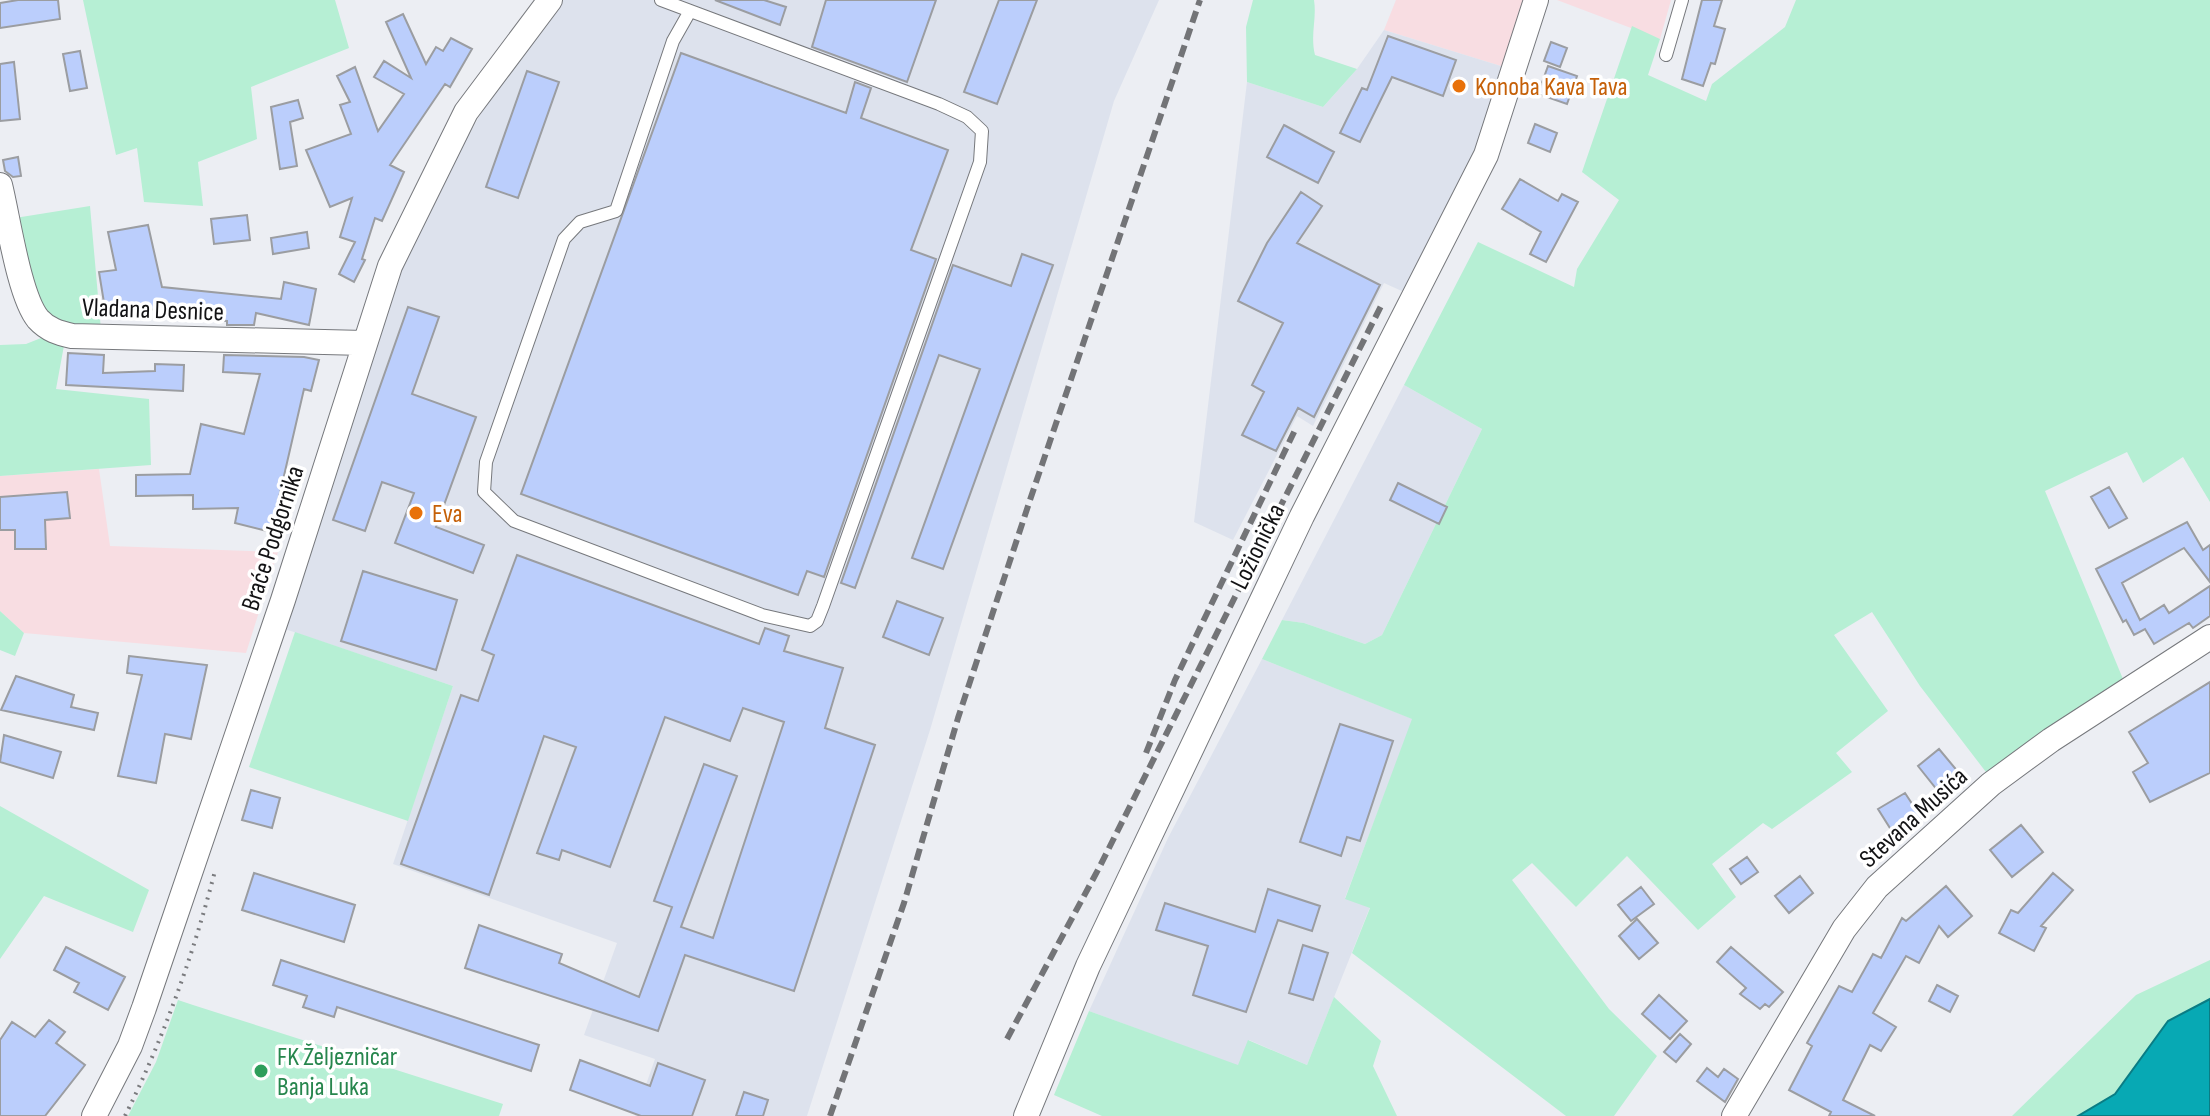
<svg xmlns="http://www.w3.org/2000/svg" width="2210" height="1116" font-family="'Sofia Sans Condensed',sans-serif">
  <rect width="100%" height="100%" fill="#eceef3"/>
  <path fill="#f8dde2" d="M1396,0H1528L1504,67L1384,30Z
    M1557,0H1671L1660,39Z
    M99,469L110,546L278,552L246,653L24,633L0,611V476Z"/>
  <path fill="#dde2ed" d="M562,0H1159L1114,101L930,730L807,1116H635L655,1059L584,1035L617,943L393,864L453,686L282,628L394,282L430,204L483,110Z
    M1384,30L1504,67L1472,163L1404,292L1384,283L1313,426L1297,416L1233,540L1194,522L1247,82L1323,107L1357,69Z
    M1404,385L1482,429L1382,635L1365,644L1304,623L1282,620Z
    M1262,659L1413,719L1345,898L1370,907L1307,1065L1249,1040L1238,1066L1089,1011L1168,838Z"/>
  <path fill="#b6efd4" d="M83,0H335L349,48L251,87L257,139L198,162L203,206L144,202L137,148L116,155Z
    M1253,0H1314C1317,19 1310,35 1315,55L1357,69L1323,107L1247,82L1246,27Z
    M1796,0H2210V502L2183,457L2143,483L2127,452L2045,491L2123,679L1989,776L1920,686L1872,612L1834,635L1888,711L1836,753L1852,772L1772,829L1763,823L1712,864L1736,897L1698,930L1627,856L1576,907L1532,863L1512,880L1609,1009L1657,1056L1614,1116H1566L1352,953L1370,908L1345,899L1412,719L1262,659L1282,620L1304,623L1365,644L1382,635L1482,429L1404,385L1478,242L1574,287L1577,269L1619,200L1582,172L1632,26L1660,39L1648,75L1706,101L1712,84L1785,27Z
    M90,206L101,330L52,320L41,305L15,218Z
    M41,338L65,340L56,389L149,399L151,465L0,476V345L26,344Z
    M0,611L24,633L15,656L0,650Z
    M295,632L453,686L408,821L249,767Z
    M0,806L149,890L133,932L44,896L0,959Z
    M2210,960V999L2168,1021L2115,1094L2078,1116H2012L2136,995Z
    M1334,997L1381,1041L1373,1066L1397,1116H1102L1054,1095L1089,1011L1238,1065L1248,1040L1307,1065Z
    M178,1000L193,1005L503,1104L499,1116H128L156,1062Z"/>
  <path fill="#07a9b4" stroke="#0a7c84" stroke-width="2" d="M2210,999V1116H2078L2115,1094L2168,1021Z"/>
  <path fill="#bbcefc" stroke="#9b9da1" stroke-width="2" d="M18,0H58L60,19L0,28V3Z
    M715,0H764L786,7L780,25Z
    M826,0H936L907,82L812,47Z
    M999,0H1037L997,104L964,92Z
    M1702,0H1722L1714,26L1725,29L1715,64L1711,63L1703,86L1682,79Z
    M403,14L426,64L436,47L443,51L451,38L472,49L450,87L445,84L390,165L404,172L382,221L375,218L362,259L365,260L354,282L339,274L355,242L340,237L352,198L330,207L306,150L351,134L340,105L350,102L337,76L355,67L378,131L404,94L374,77L384,61L411,78L386,22Z
    M1388,36L1456,60L1443,96L1392,77L1360,142L1340,133L1362,88L1367,90Z
    M1551,42L1567,48L1560,67L1544,61Z
    M80,51L87,88L70,91L63,54Z
    M681,53L846,113L855,82L871,88L861,118L948,150L911,250L936,259L824,577L807,571L798,595L521,494Z
    M14,62L20,119L0,121V64Z
    M1548,66L1577,76L1567,104L1538,94Z
    M527,71L559,82L518,198L486,187Z
    M298,100L303,118L290,122L297,166L280,169L271,107Z
    M1535,124L1557,133L1550,152L1528,143Z
    M1284,125L1334,152L1318,183L1267,157Z
    M18,157L21,176L13,177L5,171L3,160Z
    M1520,179L1558,201L1562,194L1578,202L1546,262L1530,254L1541,232L1502,209Z
    M1301,192L1322,206L1297,243L1380,285L1314,417L1298,408L1276,451L1242,435L1264,392L1252,385L1283,323L1238,301L1267,243Z
    M247,215L250,240L214,244L211,219Z
    M148,225L162,287L281,299L284,282L316,289L309,325L256,313L254,325H227V321L169,318V308L135,311V305L105,309L99,272L116,270L108,232Z
    M307,232L309,248L273,254L271,238Z
    M1022,254L1053,265L943,569L912,558L980,369L939,355L855,588L841,583L953,265L1011,286Z
    M408,307L439,317L412,394L476,417L436,527L484,545L473,573L395,543L414,493L382,482L365,531L333,520Z
    M68,353L104,355L103,373L155,371V364L184,365L183,391L66,385Z
    M224,355L304,357L319,360L311,391L304,389L271,532L235,523L238,508L193,509V495L136,496V475L190,474L201,424L244,434L260,374L223,372Z
    M1398,483L1447,507L1439,524L1390,500Z
    M2109,487L2127,518L2109,528L2091,497Z
    M67,492L70,518L45,520L46,549H15V530H0V497Z
    M2187,522L2203,550L2210,545V582L2184,548L2122,583L2140,620L2164,605L2169,613L2210,586V616L2193,628L2189,623L2154,644L2145,629L2134,635L2126,620L2123,622L2096,569Z
    M517,555L759,644L765,628L789,636L784,651L843,668L825,728L875,745L794,991L685,955L658,1031L465,968L479,925L562,954L559,963L639,997L672,907L654,901L704,764L737,776L681,927L713,938L784,722L743,708L730,741L665,717L610,867L562,850L559,860L537,853L576,747L544,736L489,895L401,864L461,695L478,701L494,655L482,650Z
    M363,571L457,600L436,670L341,641Z
    M897,601L943,618L929,655L883,637Z
    M129,656L207,665L191,739L165,734L156,783L118,776L142,675L127,673Z
    M16,676L74,695L71,707L98,713L94,730L1,710Z
    M2210,682V773L2150,802L2133,772L2148,763L2129,732Z
    M1340,724L1393,741L1360,841L1347,837L1341,856L1300,842Z
    M4,735L61,752L53,778L0,762Z
    M1939,749L1959,773L1938,791L1918,766Z
    M251,790L280,798L272,828L242,820Z
    M1905,793L1922,819L1895,836L1878,809Z
    M2021,825L2043,852L2012,877L1990,850Z
    M1747,857L1758,872L1741,884L1730,869Z
    M254,873L355,905L344,942L242,910Z
    M2053,873L2073,890L2041,926L2046,928L2034,951L1999,933L2011,910L2018,913Z
    M1800,876L1813,893L1789,913L1775,896Z
    M1946,886L1972,916L1948,937L1939,926L1919,963L1906,956L1873,1013L1896,1027L1881,1051L1870,1045L1843,1100L1875,1116H1829L1831,1112L1789,1090L1812,1046L1807,1043L1839,986L1852,992L1873,954L1881,958L1902,918L1906,921Z
    M1641,887L1654,904L1631,921L1618,905Z
    M1268,889L1320,906L1312,931L1278,920L1246,1012L1193,995L1208,946L1156,930L1165,903L1255,932Z
    M1637,919L1658,943L1639,959L1619,936Z
    M1303,945L1328,953L1313,1000L1289,993Z
    M66,947L125,977L108,1010L74,992L79,983L54,970Z
    M1731,947L1783,992L1769,1007L1765,1004L1760,1009L1740,994L1746,988L1717,962Z
    M281,960L539,1045L531,1071L337,1007L334,1017L303,1007L307,996L273,985Z
    M1937,985L1958,996L1950,1012L1929,1001Z
    M1659,995L1687,1021L1670,1039L1642,1014Z
    M49,1020L65,1032L56,1043L85,1065L45,1116H0V1040L12,1022L35,1037Z
    M1680,1034L1691,1044L1676,1062L1664,1052Z
    M580,1060L650,1086L658,1063L705,1080L692,1116H641L570,1090Z
    M1707,1068L1718,1077L1724,1069L1738,1079L1725,1102L1697,1081Z
    M744,1092L768,1100L763,1116H736Z"/>
  <g fill="none" stroke-linecap="round" stroke-linejoin="round">
    <defs>
      <path id="service" d="M661,0L939,104L967,117L982,131L980,162L823,606L817,621L810,626L762,615L514,521L484,492L486,462L564,239L580,222L616,211L673,41L690,11
        M1666,55L1682,0"/>
      <path id="minor" d="M0,185C8,217 19,296 38,319C48,330 59,333 72,336L364,343
        M94,1116L130,1046L144,1008L283,600L390,266L466,112L550,0
        M1026,1116L1088,966L1302,516L1486,155L1536,0
        M1734,1116L1844,929L1877,887L1991,784L2051,740L2210,637"/>
    </defs>
    <use href="#service" stroke="#76787c" stroke-width="14"/>
    <use href="#minor" stroke="#76787c" stroke-width="26"/>
    <path stroke="#7a7b7e" stroke-width="4" stroke-dasharray="2 6" stroke-linecap="butt" d="M125,1116C164,1037 193,956 215,871"/>
    <use href="#service" stroke="#fff" stroke-width="12"/>
    <use href="#minor" stroke="#fff" stroke-width="24"/>
    <path stroke="#737477" stroke-width="6" stroke-dasharray="12 6" stroke-linecap="butt" d="M1146,753L1175,680L1295,430
      M1007,1039L1099,868L1382,304
      M830,1116L904,903L958,718L1031,497L1200,0"/>
  </g>
  <g fill="#e8710a" stroke="#fff" stroke-width="3">
    <circle cx="1459" cy="86" r="8"/>
    <circle cx="416" cy="513" r="8"/>
  </g>
  <circle fill="#2e9e5b" stroke="#fff" stroke-width="3" cx="261" cy="1071" r="8"/>
  <g text-anchor="middle" stroke-width="7" stroke-linejoin="round" paint-order="stroke">
    <g font-size="26" fill="#c56008" stroke="#fff" text-anchor="start">
      <text x="1475" y="95">Konoba Kava Tava</text>
      <text x="432" y="522">Eva</text>
    </g>
    <g font-size="26" fill="#121214" stroke="#fff">
      <text transform="translate(153 309) rotate(2)" y="9">Vladana Desnice</text>
      <text transform="translate(272 538) rotate(-72)" y="9">Braće Podgornika</text>
      <text transform="translate(1257 546) rotate(-64)" y="9">Ložionička</text>
      <text transform="translate(1913 817) rotate(-42)" y="9">Stevana Musića</text>
    </g>
    <g font-size="26" fill="#27864d" stroke="#fff" text-anchor="start">
      <text x="277" y="1065">FK Željezničar<tspan x="277" dy="30">Banja Luka</tspan></text>
    </g>
  </g>
</svg>
